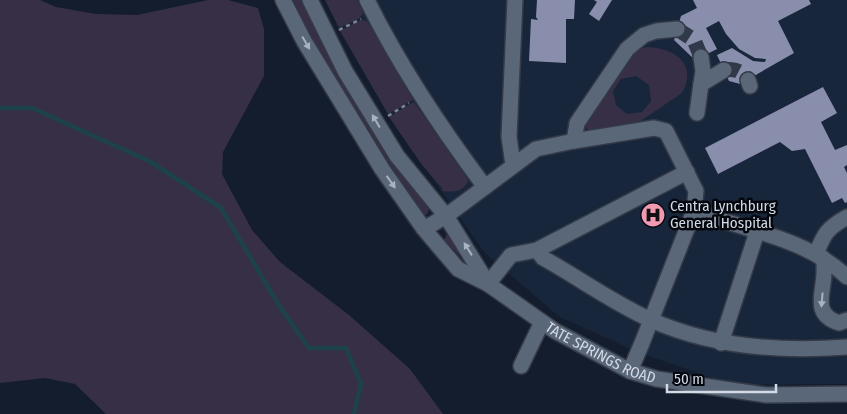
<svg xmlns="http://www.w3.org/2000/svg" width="847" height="414" font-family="'Fira Sans Condensed',sans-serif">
  <rect width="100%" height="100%" fill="#131d2d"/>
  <path fill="#18263b" d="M326,0H847V384L733,385L637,352L558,316L484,252L389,116Z"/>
  <path fill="#362f46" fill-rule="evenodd" d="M0,0H40L56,7L96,14L137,15L208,0H228L258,8L264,29V76L223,152L222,174L252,230L280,262L349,315L410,369L443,414H106L75,384L45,378L0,383Z
    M293,0H302L384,146L429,209L427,215L424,214C375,146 328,76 293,0Z
    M325,0H357L363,13L360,18L339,28Z
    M361,20L367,21L413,100L388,114L340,31Z
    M647,47C674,48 698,63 682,93L639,122L590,131L583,126C599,101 618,56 647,47ZM636,76L649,85L651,101L642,112L627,114L616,105L613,91L621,79Z
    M414,102L466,177L468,181C463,193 452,192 442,191V188L422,165L389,117Z
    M447,234L450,236L465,257L463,259L444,240Z"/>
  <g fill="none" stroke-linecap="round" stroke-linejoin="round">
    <path stroke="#1e424c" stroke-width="4.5" d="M0,108H32L151,162L221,208L280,307L309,348H346L361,384L354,414"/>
  </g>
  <path fill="#898eac" d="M537,0H575L574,19H566V63L529,61L531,19L538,20L536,17Z
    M594,0H612L599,21L589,14L597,2Z
    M693,0H809L811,4L778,21L794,53L740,84L729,81L717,55L732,48L753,61L765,62L766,59L755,58L739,49L726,34L719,21L706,28L717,49L695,60L674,40L681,16L697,8Z
    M823,87L837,113L821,122L835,150L847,145V165L844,167L847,173V202L845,203L842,198L832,203L805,149L792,151L780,142L718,174L705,148Z"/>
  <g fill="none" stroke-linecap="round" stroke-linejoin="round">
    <path stroke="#303949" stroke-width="15" stroke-dasharray="15 8" stroke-linecap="butt" d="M677,29L694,40L701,57
      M724,70C735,68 741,71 748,80"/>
    <defs>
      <g id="minor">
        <path id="s1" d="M283,0L304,41L382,169L424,229L458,269L488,284L555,331L630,371L657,379L766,395L847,394"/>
        <path d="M310,0L345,71L397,156L446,216L488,284"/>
        <path d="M367,0C400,67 440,127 485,187"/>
        <path d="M701,57L703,71L701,84"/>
        <path d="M748,80L750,86"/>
        <path d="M697,113L701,84L724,70"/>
        <path d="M574,141L577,123L627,49L644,35L656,31L677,29"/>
        <path d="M513,165L509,137L515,0"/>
        <path d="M694,211C745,230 806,238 847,277"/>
        <path d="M424,229L446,216L536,149L574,141L654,128L666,131L696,191L694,211L642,343L630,371"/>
        <path d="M537,250L543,258C579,278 612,302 649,319C710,347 781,352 847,347"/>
        <path d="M816,254C824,234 827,228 847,217"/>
        <path d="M823,258C830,285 806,312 839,323L847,320"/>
        <path d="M488,284L511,255L537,250L687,172"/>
        <path d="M721,343L757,232"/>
        <path d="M521,366L542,322"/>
      </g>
    </defs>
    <use href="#minor" stroke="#343a47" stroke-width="18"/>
    <path stroke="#7c8491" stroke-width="2.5" stroke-dasharray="4 4" stroke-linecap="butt" d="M339,30L361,19
      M388,116L409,103"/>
    <use href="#minor" stroke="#5a6779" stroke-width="15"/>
  </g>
  <defs><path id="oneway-solid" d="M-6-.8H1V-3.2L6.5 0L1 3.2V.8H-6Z" transform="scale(1.25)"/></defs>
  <g fill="#a9b2bf">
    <use href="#oneway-solid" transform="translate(306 43) rotate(60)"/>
    <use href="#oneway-solid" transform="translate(376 121) rotate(-121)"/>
    <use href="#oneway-solid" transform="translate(391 182) rotate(55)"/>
    <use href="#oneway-solid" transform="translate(468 249) rotate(-122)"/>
    <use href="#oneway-solid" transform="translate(822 300) rotate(95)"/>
  </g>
  <defs>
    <symbol id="hospital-disc" viewBox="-11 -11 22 22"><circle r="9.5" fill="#f09ab4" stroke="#04080e"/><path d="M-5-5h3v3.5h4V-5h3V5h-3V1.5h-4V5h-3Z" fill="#111"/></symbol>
  </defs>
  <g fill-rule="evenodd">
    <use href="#hospital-disc" x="639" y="201" width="28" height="28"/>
  </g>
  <g text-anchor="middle" stroke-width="5" stroke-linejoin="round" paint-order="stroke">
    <g font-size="15" fill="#d3dae5" stroke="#04080e" text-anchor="start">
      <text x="670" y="211">Centra Lynchburg<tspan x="670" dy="17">General Hospital</tspan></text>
    </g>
    <g font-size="15" fill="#d3dae5" stroke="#04080e">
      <text dy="5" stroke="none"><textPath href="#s1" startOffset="488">TATE SPRINGS ROAD</textPath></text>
    </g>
  </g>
  <path d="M667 384v8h109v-8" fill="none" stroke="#d3dae5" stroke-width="2.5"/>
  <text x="674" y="384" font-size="15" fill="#d3dae5" stroke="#04080e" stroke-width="4" paint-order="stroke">50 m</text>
</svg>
